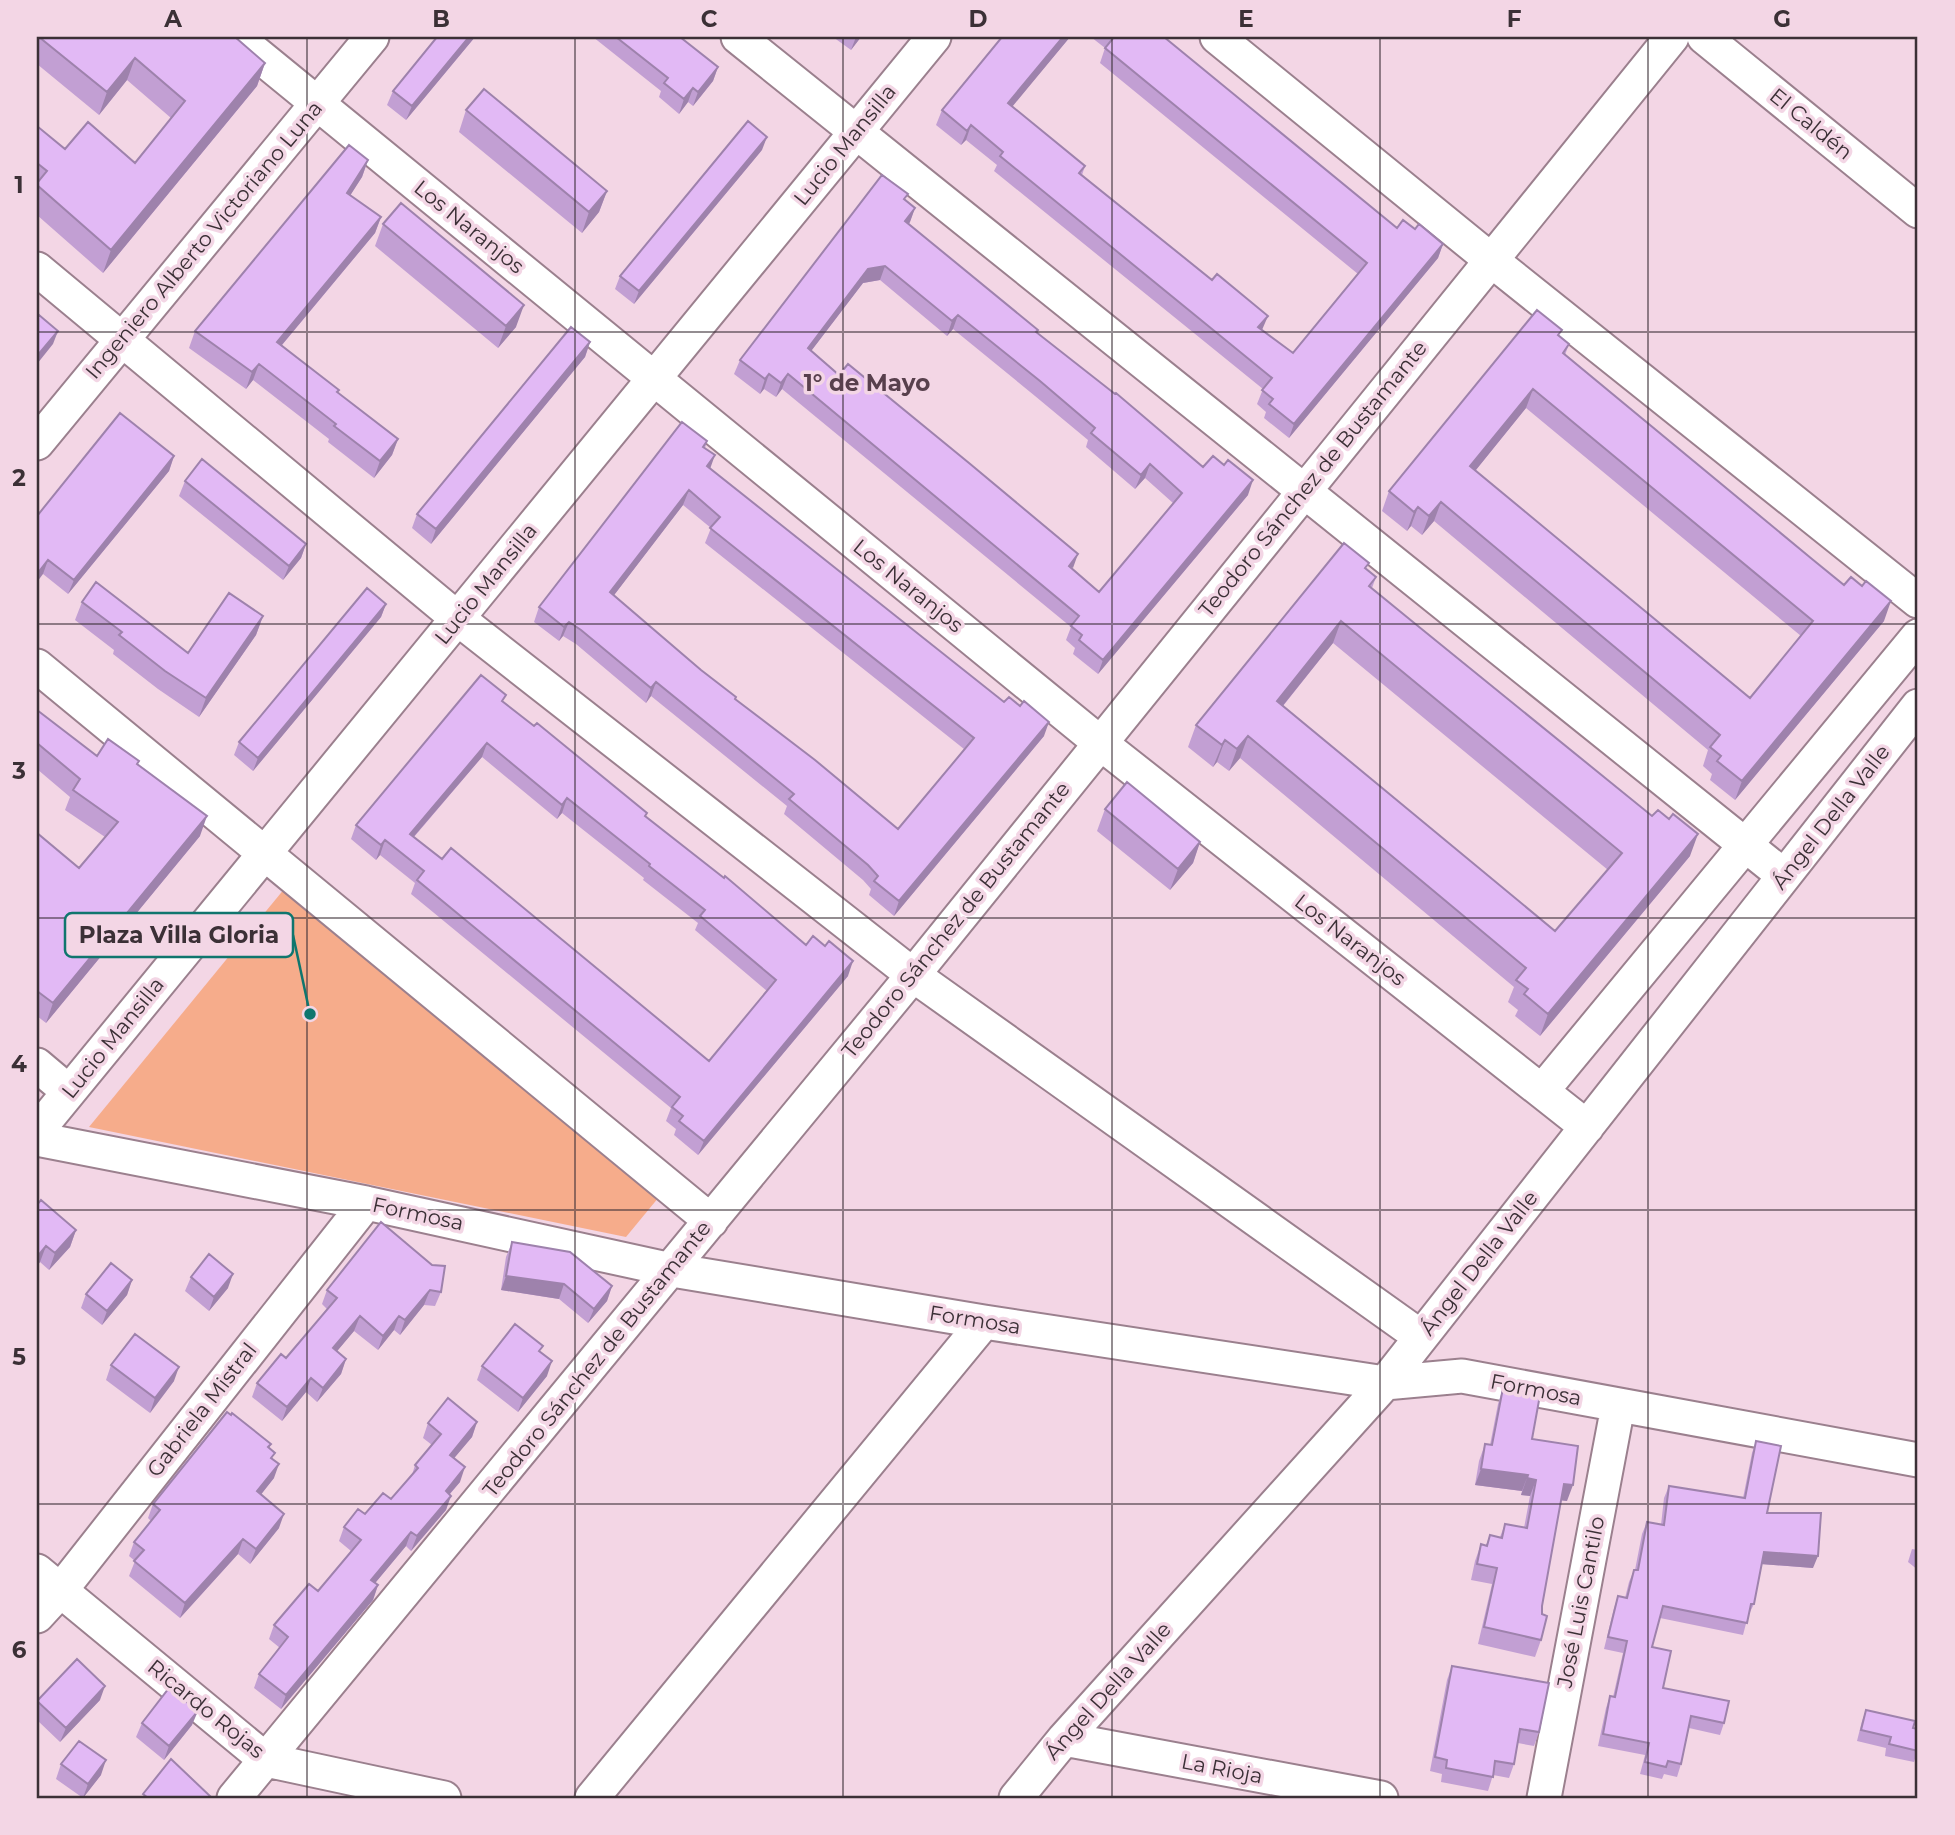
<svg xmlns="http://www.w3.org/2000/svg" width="1955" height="1835" font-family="Montserrat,sans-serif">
  <rect width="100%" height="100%" fill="#f3d6e5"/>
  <path fill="#f6ac8b" d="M285,888L659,1197L626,1237L89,1127Z"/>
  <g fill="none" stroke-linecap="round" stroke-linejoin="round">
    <defs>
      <path id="minor" d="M236,37L1099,742L1587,1127
        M738,37L1784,876
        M1217,37L1491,260L1918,601
        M1704,37L1918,211
        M37,269L457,618L913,975L1421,1337
        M37,443L372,37
        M37,666L711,1221
        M37,1065L69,1092
        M1542,1091L1918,636
        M37,1131L934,37
        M37,1139L366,1203L672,1270L984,1322L1385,1383L1462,1376L1918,1460
        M37,1571L266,1760L444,1798
        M37,1616L60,1591L366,1203
        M1064,1739L1381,1798
        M234,1798L913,975L1672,37
        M592,1798L984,1322
        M1016,1798L1064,1739L1385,1383L1918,706
        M1544,1798L1618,1406"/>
    </defs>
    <use href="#minor" stroke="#9b808e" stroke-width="37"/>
    <use href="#minor" stroke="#fff" stroke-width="33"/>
  </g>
  <path fill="#c29fd3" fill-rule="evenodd" d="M37,37H235L265,63L257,86L103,273L37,215V126L65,149L135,163L171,118L127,80L99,115L37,64Z
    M437,37H475L406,120L387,105L393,91Z
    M593,37H680L718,67L713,81L693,106L688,102L679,114L659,97L661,91Z
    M833,37H861L851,50Z
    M1070,37L1012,106L1085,166L1082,175L1262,330L1293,353L1358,274L1100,63L1105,48L1091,37H1164L1397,228L1415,229L1443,244L1438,258L1289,438L1264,418L1266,412L1257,404L1263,389L994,171L997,165L966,140L961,145L936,125L942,110Z
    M466,110L607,191L599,212L582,233L459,132Z
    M762,150L634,304L615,289L620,276Z
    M368,160L362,177L350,195L381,217L375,233L282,345L338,393L398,439L392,455L374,478L328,442L329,439L253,380L246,389L189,348L195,331Z
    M906,200L915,208L909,224L1038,330L1037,332L1203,467L1248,495L1098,674L1073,654L1075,648L1066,640L1071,627L782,389L776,397L764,389L760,394L734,374L740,360ZM880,280L947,336L953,329L1035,396L1088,440L1086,447L1135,489L1145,478L1173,503L1099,592L811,351L863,283Z
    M383,224L516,327L498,348L375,246Z
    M1560,337L1569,344L1565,355L1884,621L1735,800L1710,780L1712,774L1703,766L1708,750L1434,521L1422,535L1411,526L1407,531L1382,511L1389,491ZM1526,408L1801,636L1750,698L1475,471Z
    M590,342L585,357L431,544L412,528L417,514Z
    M707,441L705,448L710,469L1044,736L894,916L869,895L871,889L863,880L784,814L787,806L651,696L646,703L576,644L563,636L559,641L534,622L539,607ZM683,505L711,528L705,543L964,749L898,829L735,699L736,697L701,670L614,595Z
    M174,456L169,471L68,594L43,574L37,516Z
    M185,481L306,544L301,558L283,580L179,496Z
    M1366,570L1376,577L1372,588L1690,856L1540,1036L1515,1016L1518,1010L1508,1002L1514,987L1240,758L1229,771L1217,762L1213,767L1188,747L1196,725ZM1333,643L1608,870L1555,931L1283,706Z
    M82,602L188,653L263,616L256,635L199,717L158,689L113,654L114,650L75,620Z
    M386,604L381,617L253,771L234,755L239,742Z
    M504,702L806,945L848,976L698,1155L674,1135L676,1129L666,1121L671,1108L411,894L415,883L380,855L376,860L351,839L356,825ZM482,757L557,819L562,813L644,878L643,880L698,923L695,930L767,991L709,1061L414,837Z
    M37,710L97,756L139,761L137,764L200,836L46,1023L37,1016V833L79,868L105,837L65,810L70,797L37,769Z
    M1105,809L1200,842L1193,863L1170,890L1097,831Z
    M37,1205L76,1230L70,1247L49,1270L40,1262L37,1266Z
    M381,1222L441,1292L435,1306L424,1305L400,1335L394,1330L378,1350L354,1331L337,1351L346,1359L341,1374L317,1402L306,1392L282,1421L252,1397L257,1383L286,1358L327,1309L322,1304L327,1290Z
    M512,1242L612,1286L607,1301L588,1323L559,1299L501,1290L506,1257Z
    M191,1277L228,1288L209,1311L185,1291Z
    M132,1280L127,1295L102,1325L81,1308L86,1294Z
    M111,1365L174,1381L150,1413L106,1380Z
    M482,1366L547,1376L518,1412L477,1380Z
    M1503,1388L1567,1501L1561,1500L1542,1606L1541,1640L1535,1657L1478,1644L1492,1584L1471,1580L1475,1561L1481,1544L1486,1545L1490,1535L1500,1537L1505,1524L1524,1528L1530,1496L1521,1495L1522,1491L1475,1485L1479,1461L1485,1444L1490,1445L1498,1404Z
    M477,1422L472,1437L454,1458L460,1482L450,1494L446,1510L411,1551L406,1546L375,1583L378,1585L373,1600L281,1709L254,1688L259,1674L280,1648L269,1639L274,1625L318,1591L351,1551L339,1541L344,1527L391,1499L412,1475L415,1465L432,1445L423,1438L428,1423Z
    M1756,1441L1767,1513L1813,1568L1762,1564L1754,1604L1748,1616L1743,1635L1660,1618L1652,1647L1663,1688L1724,1723L1720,1735L1689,1728L1681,1764L1677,1777L1664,1774L1662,1779L1640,1774L1645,1755L1598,1746L1606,1708L1610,1696L1613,1697L1623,1653L1604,1649L1614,1608L1618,1596L1625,1598L1629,1582L1634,1570H1635L1642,1534L1647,1522L1661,1525L1664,1498L1669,1486L1743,1498L1752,1453Z
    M271,1444L269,1448L273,1459L274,1478L261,1494L279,1528L250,1564L238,1554L180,1618L129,1576L135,1561L129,1556L134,1542L151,1521L148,1518L153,1504Z
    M1912,1549L1918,1550V1570L1908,1562Z
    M1452,1666L1539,1732L1534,1746L1518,1743L1514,1764L1509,1778L1493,1775L1488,1791L1441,1782L1442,1774L1430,1771L1447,1680Z
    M100,1700L60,1742L37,1720V1701Z
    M1866,1710L1913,1728L1918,1749L1914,1762L1885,1756L1886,1748L1857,1741L1862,1721Z
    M142,1723L192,1725L164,1760L136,1737Z
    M61,1764L101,1775L83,1798L56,1779Z"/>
  <path fill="#9e82ac" d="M469,37H475L406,120L412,106Z
    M856,37H861L851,50Z
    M1063,37H1070L1003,118L1008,103Z
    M135,58L127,80L99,115L107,92Z
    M265,63L257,86L103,273L111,250Z
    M718,67L713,81L693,106L698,92Z
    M693,88L688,102L679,114L684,99Z
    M971,125L966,140L961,145L967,131Z
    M767,137L762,150L634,304L639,291Z
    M368,160L362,177L341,210L347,193Z
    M607,191L599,212L582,233L589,212Z
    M915,208L910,222L900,235L905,221Z
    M381,217L375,233L271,358L277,342Z
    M1443,244L1438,258L1289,438L1294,424Z
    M885,266L880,280L863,283L802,363L808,348L868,269Z
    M524,305L516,327L498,348L506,326Z
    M958,315L953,329L947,336L952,321Z
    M1268,316L1262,330L1258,327Z
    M58,331L53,344L37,364V356Z
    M590,342L585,357L431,544L436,529Z
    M259,364L253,380L246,389L252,372Z
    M769,374L764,389L760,394L765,379Z
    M788,374L782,389L776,397L781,383Z
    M1533,389L1526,408L1463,486L1470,466Z
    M398,439L392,455L374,478L380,461Z
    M715,455L710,469L707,466Z
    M174,456L169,471L68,594L74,580Z
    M1150,464L1145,478L1135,489L1141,475Z
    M1253,480L1248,495L1098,674L1103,660Z
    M689,490L683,505L605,607L610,592Z
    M1441,502L1434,521L1422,535L1429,516Z
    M1418,507L1411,526L1407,531L1414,512Z
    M306,544L301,558L283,580L289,566Z
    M1078,554L1073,568L1069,566Z
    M48,560L43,574L37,582V574Z
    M1891,601L1884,621L1735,800L1742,781Z
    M386,604L381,617L253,771L258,758Z
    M263,616L256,635L199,717L206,698Z
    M1341,621L1333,643L1269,723L1277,701Z
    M569,622L563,636L559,641L564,627Z
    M656,682L651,696L646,703L651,688Z
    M1049,722L1044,736L894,916L899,901Z
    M1248,736L1240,758L1229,771L1237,749Z
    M1225,740L1217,762L1213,767L1222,745Z
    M487,743L482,757L404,848L410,834Z
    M567,798L562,813L557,819L562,805Z
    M207,816L200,836L46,1023L53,1003Z
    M1698,834L1690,856L1540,1036L1548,1014Z
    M385,840L380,855L376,860L381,845Z
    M1200,842L1193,863L1170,890L1178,869Z
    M853,961L848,976L698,1155L704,1141Z
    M76,1230L70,1247L49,1270L55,1253Z
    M46,1246L40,1262L37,1266V1257Z
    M233,1274L228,1288L209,1311L214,1297Z
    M506,1276L564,1284L559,1299L501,1290Z
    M132,1280L127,1295L102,1325L107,1311Z
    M612,1286L607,1301L588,1323L594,1309Z
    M430,1290L424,1305L400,1335L405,1320Z
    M360,1316L354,1331L328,1362L333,1348Z
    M399,1316L394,1330L378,1350L383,1336Z
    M346,1359L341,1374L317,1402L323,1388Z
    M552,1361L547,1376L518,1412L523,1398Z
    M179,1367L174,1381L150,1413L155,1398Z
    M311,1378L306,1392L282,1421L287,1407Z
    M477,1422L472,1437L445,1469L450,1455Z
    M279,1464L274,1478L252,1506L257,1491Z
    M465,1467L460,1482L440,1505L446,1491Z
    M1481,1469L1528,1475L1522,1491L1475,1485Z
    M1527,1478L1536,1480L1530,1496L1521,1495Z
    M1564,1484L1573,1485L1567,1501L1558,1500Z
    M451,1496L446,1510L411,1551L417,1536Z
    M284,1514L279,1528L250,1564L256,1549Z
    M411,1532L406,1546L366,1594L371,1580Z
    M243,1539L238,1554L180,1618L185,1603Z
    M1764,1552L1818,1556L1813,1568L1760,1564Z
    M378,1585L373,1600L281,1709L286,1695Z
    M105,1686L100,1700L60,1742L66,1728Z
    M198,1711L192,1725L164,1760L169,1746Z
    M106,1760L101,1775L83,1798L88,1784Z"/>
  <path fill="#e2b9f5" stroke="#9e82ac" stroke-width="2" fill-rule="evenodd" d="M39,37H235L265,63L111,250L37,185V183L47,171L37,163V126L65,149L88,122L135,163L185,101L135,58L107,92Z
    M437,37H469L412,106L393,91Z
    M616,37H680L718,67L698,92L693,88L684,99L664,83L668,78Z
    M1002,37H1063L1008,103L1085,166L1079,173L1212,280L1217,274L1268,316L1258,327L1293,353L1367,263L1105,48L1114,37H1164L1397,228L1403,220L1415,229L1419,224L1443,244L1294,424L1269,404L1273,399L1262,390L1272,378L1000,156L1003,152L971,125L967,131L942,110Z
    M484,89L607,191L589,212L466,110Z
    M748,121L767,137L639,291L620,276Z
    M349,145L368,160L347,193L381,217L277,342L339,390L337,392L398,439L380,461L334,426L336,424L259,364L252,372L195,331Z
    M882,175L908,194L904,199L915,208L905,221L1038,330L1036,332L1115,394L1116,393L1203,467L1213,456L1224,465L1228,460L1253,480L1103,660L1079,640L1082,635L1071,626L1079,616L788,374L781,383L769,374L765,379L740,360ZM885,266L952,321L958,315L1040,381L1095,428L1091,433L1141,475L1150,464L1182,493L1099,592L1069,566L1078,554L969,463L848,364L839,375L808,348L868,269Z
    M401,203L524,305L506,326L383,224Z
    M1537,310L1562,330L1558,335L1569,344L1563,353L1812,559L1844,585L1851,577L1862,586L1866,581L1891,601L1742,781L1717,761L1721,756L1710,747L1720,735L1441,502L1429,516L1418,507L1414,512L1389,491ZM1533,389L1813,621L1750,698L1470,466Z
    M39,315L58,331L37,356V318Z
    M571,327L590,342L436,529L417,514Z
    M120,413L174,456L74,580L48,560L37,574V516Z
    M682,422L707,441L703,447L715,455L707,466L1004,702L1009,697L1020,706L1024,701L1049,722L899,901L874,881L878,876L868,865L789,799L794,794L656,682L651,688L581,630L569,622L564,627L539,607ZM689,490L720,517L710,528L974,738L898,829L815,760L735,699L736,697L701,670L610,592Z
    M202,459L306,544L289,566L185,481Z
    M1344,543L1369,563L1365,568L1376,577L1369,586L1413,622L1652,816L1658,810L1669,819L1673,814L1698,834L1548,1014L1524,994L1528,989L1516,980L1526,968L1248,736L1237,749L1225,740L1222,745L1196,725ZM1341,621L1622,853L1555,931L1277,701Z
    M96,582L188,653L229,593L263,616L206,698L165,671L119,635L122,632L82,602Z
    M367,588L386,604L258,758L239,742Z
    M481,675L506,695L502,701L534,726L537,723L647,813L645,816L724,878L725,876L806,945L813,936L825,946L829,941L853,961L704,1141L679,1121L683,1116L672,1107L680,1097L417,880L424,871L385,840L381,845L356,825ZM487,743L562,805L567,798L650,864L649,866L705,910L700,916L776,980L709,1061L451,848L442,859L410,834Z
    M37,710L97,756L108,739L139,761L137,764L207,816L53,1003L37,991V833L79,868L118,822L73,790L80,779L37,743Z
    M1127,782L1200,842L1178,869L1105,809Z
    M41,1200L76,1230L55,1253L46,1246L37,1257V1205Z
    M381,1222L432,1265L445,1266L441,1292L430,1290L405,1320L399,1316L383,1336L360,1316L333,1348L346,1359L323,1388L311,1378L287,1407L257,1383L281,1354L286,1358L337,1298L327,1290Z
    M512,1242L570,1252L612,1286L594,1309L564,1284L506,1276Z
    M209,1254L233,1274L214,1297L191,1277Z
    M111,1263L132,1280L107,1311L86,1294Z
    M515,1324L543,1346L539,1351L552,1361L523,1398L482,1366Z
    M135,1334L179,1367L155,1398L111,1365Z
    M1503,1388L1540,1395L1532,1439L1578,1446L1573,1485L1564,1484L1542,1606V1614L1547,1616L1541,1640L1484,1627L1497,1568L1477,1564L1481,1544L1487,1546L1490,1535L1502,1538L1505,1524L1527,1528L1536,1480L1527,1478L1528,1475L1481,1469L1485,1444L1492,1445Z
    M448,1398L477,1422L450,1455L465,1467L446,1491L451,1496L417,1536L411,1532L371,1580L378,1585L286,1695L259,1674L288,1637L274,1625L309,1584L318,1591L361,1540L344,1527L358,1509L365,1514L383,1493L391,1499L418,1468L415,1465L441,1434L428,1423Z
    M227,1412L231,1415L232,1413L271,1444L268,1447L275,1453L271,1458L279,1464L257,1491L284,1514L256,1549L243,1539L185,1603L134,1561L144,1550L134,1542L160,1510L153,1504Z
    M1756,1441L1781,1446L1767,1513H1821L1818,1556L1764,1552L1754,1604H1751L1747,1623L1663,1606L1652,1647L1671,1651L1663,1688L1729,1701L1724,1723L1691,1716L1681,1764L1668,1761L1666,1767L1645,1762L1649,1743L1603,1734L1610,1696L1615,1697L1627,1641L1608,1637L1618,1596L1627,1598L1634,1570H1638L1647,1522L1664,1525L1669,1486L1745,1498Z
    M77,1659L105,1686L66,1728L37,1701Z
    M1452,1666L1549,1683L1539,1732L1520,1729L1514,1764L1495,1761L1493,1777L1446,1768L1447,1760L1435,1757Z
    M169,1688L198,1711L169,1746L142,1723Z
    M1866,1710L1915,1721L1913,1728L1918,1729V1751L1889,1744L1891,1737L1861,1730Z
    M79,1741L106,1760L88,1784L61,1764Z
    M171,1759L211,1797L210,1798H148L143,1794Z"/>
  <path fill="none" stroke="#3b3036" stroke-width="2" stroke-opacity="0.55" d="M307,37V1798M575,37V1798M843,37V1798M1112,37V1798M1380,37V1798M1648,37V1798M37,332H1918M37,624H1918M37,918H1918M37,1210H1918M37,1504H1918"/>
  <g text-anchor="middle" stroke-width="7" stroke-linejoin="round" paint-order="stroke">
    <g font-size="21" fill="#3b3036" stroke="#f3d6e5">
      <text transform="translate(1811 124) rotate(39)" y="7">El Caldén</text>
      <text transform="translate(845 145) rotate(-51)" y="7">Lucio Mansilla</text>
      <text transform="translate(469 227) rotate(39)" y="7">Los Naranjos</text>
      <text transform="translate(204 240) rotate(-50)" y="7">Ingeniero Alberto Victoriano Luna</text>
      <text transform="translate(1313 479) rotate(-51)" y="7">Teodoro Sánchez de Bustamante</text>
      <text transform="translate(486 584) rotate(-51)" y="7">Lucio Mansilla</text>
      <text transform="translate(908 586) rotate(39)" y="7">Los Naranjos</text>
      <text transform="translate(1831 817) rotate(-52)" y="7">Ángel Della Valle</text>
      <text transform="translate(956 920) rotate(-51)" y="7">Teodoro Sánchez de Bustamante</text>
      <text transform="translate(1350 940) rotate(38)" y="7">Los Naranjos</text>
      <text transform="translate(113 1038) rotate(-51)" y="7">Lucio Mansilla</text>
      <text transform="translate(418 1214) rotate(12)" y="7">Formosa</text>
      <text transform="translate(1479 1263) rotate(-52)" y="7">Ángel Della Valle</text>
      <text transform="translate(975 1320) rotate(9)" y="7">Formosa</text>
      <text transform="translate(597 1359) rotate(-51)" y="7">Teodoro Sánchez de Bustamante</text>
      <text transform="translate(1536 1390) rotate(11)" y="7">Formosa</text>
      <text transform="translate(202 1410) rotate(-52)" y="7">Gabriela Mistral</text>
      <text transform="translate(1581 1602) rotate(-79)" y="7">José Luis Cantilo</text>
      <text transform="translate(1108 1691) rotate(-48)" y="7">Ángel Della Valle</text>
      <text transform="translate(206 1709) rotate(39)" y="7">Ricardo Rojas</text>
      <text transform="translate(1222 1769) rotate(11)" y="7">La Rioja</text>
    </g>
    <g font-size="23" font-weight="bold" fill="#58404d" stroke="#f3d6e5">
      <text x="867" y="391">1° de Mayo</text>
    </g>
  </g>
  <path fill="none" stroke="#0f766e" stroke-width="2.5" d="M310 1014L293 935"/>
  <circle fill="#0f766e" stroke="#f3d6e5" stroke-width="2.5" cx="310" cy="1014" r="7"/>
  <rect fill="#f3d6e5" stroke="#0f766e" stroke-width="2.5" x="65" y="913" width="228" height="44" rx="7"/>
  <g font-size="23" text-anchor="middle" font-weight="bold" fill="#3b3036">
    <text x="179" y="943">Plaza Villa Gloria</text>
  </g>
  <rect width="1955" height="1835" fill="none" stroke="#f3d6e5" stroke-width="77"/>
  <rect x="38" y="38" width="1878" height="1759" fill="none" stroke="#3b3036" stroke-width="2.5"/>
  <g font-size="23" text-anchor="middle" font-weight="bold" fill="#3b3036">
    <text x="173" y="27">A</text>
    <text x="441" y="27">B</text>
    <text x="709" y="27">C</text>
    <text x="978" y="27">D</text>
    <text x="1246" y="27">E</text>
    <text x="1514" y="27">F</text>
    <text x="1782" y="27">G</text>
    <text x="19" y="193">1</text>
    <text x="19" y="486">2</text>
    <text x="19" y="779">3</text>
    <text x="19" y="1072">4</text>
    <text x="19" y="1365">5</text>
    <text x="19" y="1658">6</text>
  </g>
</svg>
